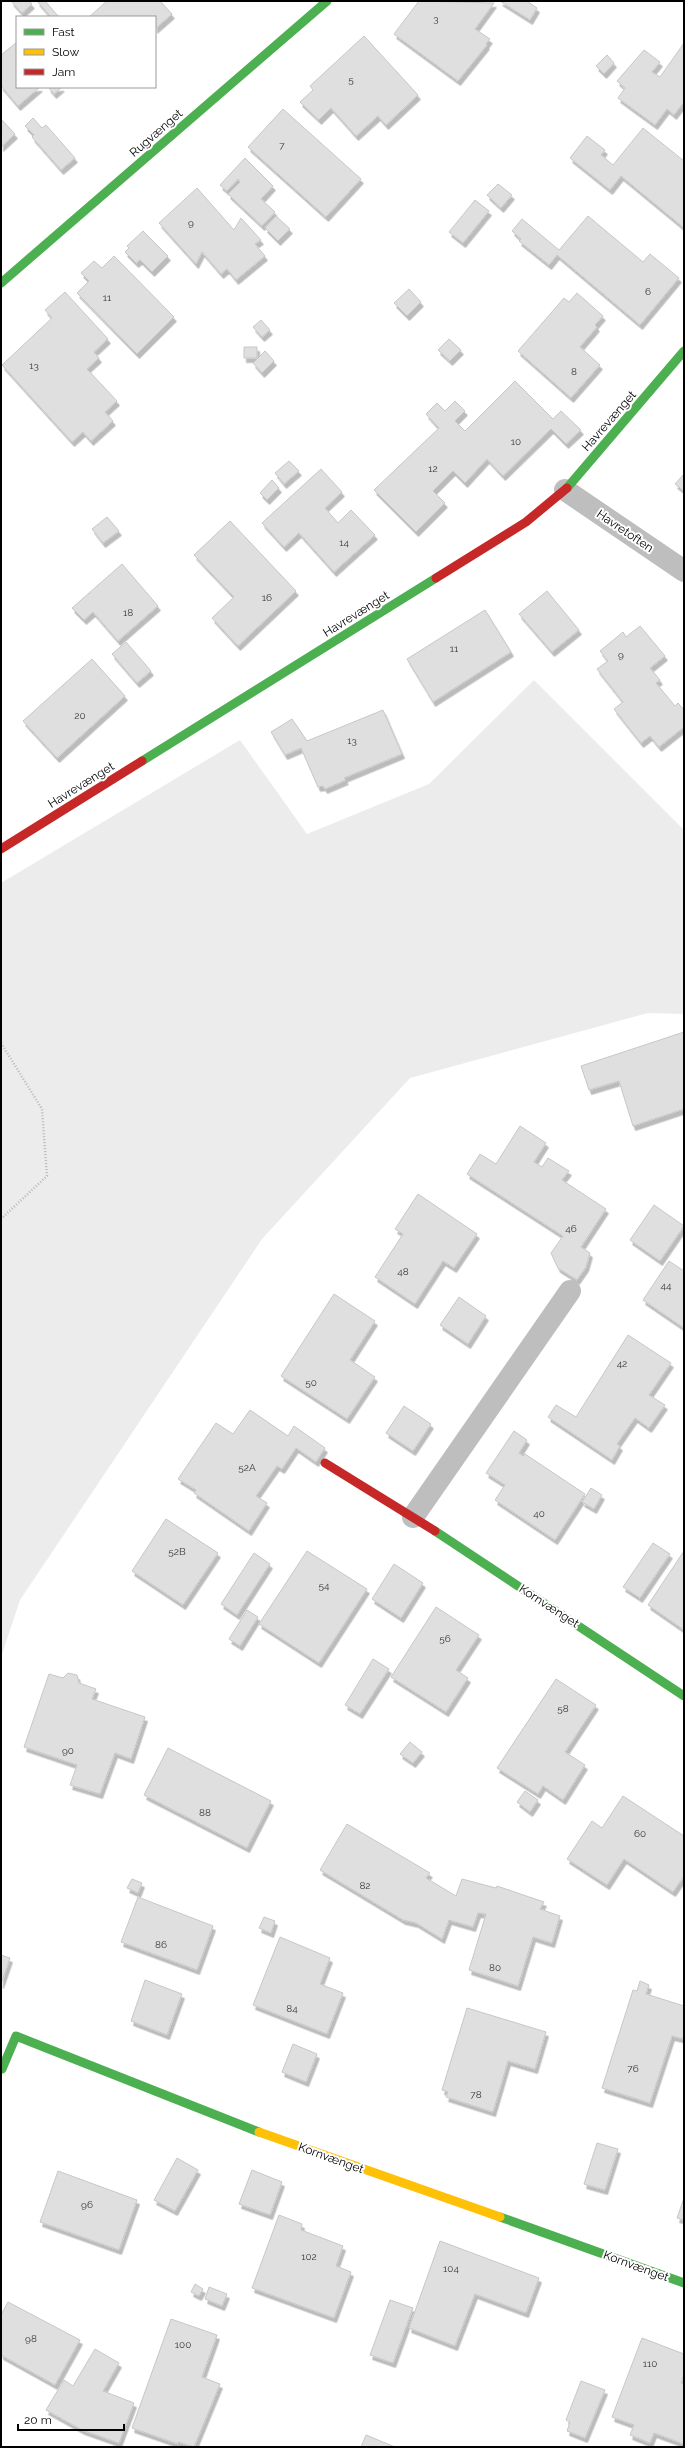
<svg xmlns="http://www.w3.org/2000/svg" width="685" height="2448" font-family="Raleway,sans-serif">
  <defs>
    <filter id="shadow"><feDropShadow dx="2.5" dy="4.5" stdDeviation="0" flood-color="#0004"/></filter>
  </defs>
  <rect width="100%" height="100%" fill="#fff"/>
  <path fill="#ececec" d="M534,680L684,830V1014L648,1013L410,1078L262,1239L20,1600L1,1657V883L240,740L307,834L429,784Z"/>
  <path fill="#dfdfdf" stroke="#c7c7c7" filter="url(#shadow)" d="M11,1H29L32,4L22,13Z
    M37,1H45L59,17H51Z
    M107,1H160L172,14L155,29V17H89Z
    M419,1L494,3L475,29L490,39L486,44L487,45L458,81L394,34Z
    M500,1H527L537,8L530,20Z
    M364,36L418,95L386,125L378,116L356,136L331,108L319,120L300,102L313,90L310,86Z
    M17,42V87H40L18,106L1,86V55Z
    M684,43V102L674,115L667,109L655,125L618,98L625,88L617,81L644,50L660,62L652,72L660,77Z
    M607,55L614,63L604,74L596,66Z
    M48,87H62L54,94Z
    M283,109L361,179L326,217L248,147Z
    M33,118L42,128L46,125L75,158L61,170L32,137L34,135L25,126Z
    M1,119L15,134L1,147Z
    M643,128L684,161V228L621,176L610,190L570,158L587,136L605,150L601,155L613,165Z
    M245,158L273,186L261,199L275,212L262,226L228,194L240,182L238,179L227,191L220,185Z
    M498,184L512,195L501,208L487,195Z
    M197,188L234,230L241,218L261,240L255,244L265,256L236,280L227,269L221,274L202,252L196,264L159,223Z
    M475,200L489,211L463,243L449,232Z
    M276,216L290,229L278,241L265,228Z
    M588,216L643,262L650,254L679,278L640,325L557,255L549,265L519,241L521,239L512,231L522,219L559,250Z
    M143,231L168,256L152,272L140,260L136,263L125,252L129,248L127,246Z
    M114,256L174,317L137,354L77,293L89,281L81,273L94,261L102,268Z
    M409,289L421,302L407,316L394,303Z
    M65,292L108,339L94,352L99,358L87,369L117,401L105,412L113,421L91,441L83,432L72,442L2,365L52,318L45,310Z
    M577,293L603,316L595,325L597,327L580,347L600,365L571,398L518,351L564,298L569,302Z
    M261,320L270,330L262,337L253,327Z
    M449,339L461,350L450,361L438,350Z
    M244,347H257V358H244Z
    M265,351L274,361L262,373L253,363Z
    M515,381L553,419L561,411L581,430L566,444L551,429L503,476L487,459L465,483L453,471L433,491L445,503L416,532L374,490L439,428L426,414L437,403L445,411L455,401L465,411L455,421L465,431Z
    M289,461L299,471L284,484L275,473Z
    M321,469L342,492L325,508L338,523L351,510L375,535L334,572L299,533L284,547L262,523Z
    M684,474V491L675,484Z
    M272,480L279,488L267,500L260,493Z
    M107,517L119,531L103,543L92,529Z
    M230,521L296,591L238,646L212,618L234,597L194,555Z
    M122,564L158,606L118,641L93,612L84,620L72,608Z
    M547,591L579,630L552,652L519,614Z
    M485,610L511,652L433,702L407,659Z
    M640,626L665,656L650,668L660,680L656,683L675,706L678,703L684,710V727L659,747L650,736L641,743L614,709L623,702L597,669L608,661L600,651L623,632L626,637Z
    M126,642L151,671L137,683L112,654Z
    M92,659L125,696L57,758L23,721Z
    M383,710L402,754L344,778L346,780L325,789L323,786L318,787L301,748L285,755L271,732L292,719L307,741Z
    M684,1032V1109L633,1126L619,1081L589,1090L581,1066Z
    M520,1126L546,1143L534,1162L542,1167L548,1158L569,1171L562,1180L606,1209L581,1247L590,1253L586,1267L577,1280L558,1268L551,1253L563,1236L467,1174L480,1154L496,1164Z
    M418,1194L477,1234L454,1268L443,1261L415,1304L375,1277L403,1234L395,1229Z
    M654,1205L684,1226L660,1261L630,1240Z
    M669,1261L684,1271V1328L643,1300Z
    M334,1294L375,1321L350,1360L375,1377L347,1419L281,1376Z
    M459,1297L486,1316L468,1344L440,1325Z
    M628,1335L671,1363L649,1395L665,1405L649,1428L635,1418L617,1444L620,1446L612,1460L548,1417L556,1405L576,1417Z
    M404,1406L431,1424L413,1451L386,1433Z
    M250,1410L288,1436L294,1426L325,1448L316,1462L296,1448L282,1469L277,1466L256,1496L267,1503L249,1531L194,1493L196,1490L178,1479L216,1423L233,1434Z
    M514,1431L527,1440L519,1453L523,1456L525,1454L585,1494L555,1540L495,1500L505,1485L486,1473Z
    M591,1488L602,1495L594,1509L582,1502Z
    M166,1519L218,1553L183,1605L132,1571Z
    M653,1543L670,1554L640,1598L623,1587Z
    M307,1551L367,1589L319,1663L259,1624Z
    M684,1551V1630L648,1605Z
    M254,1553L270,1564L237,1615L221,1604Z
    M394,1564L423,1583L401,1618L372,1599Z
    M436,1607L479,1635L456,1670L468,1678L446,1712L391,1677Z
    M247,1610L258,1617L240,1646L229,1639Z
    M373,1659L389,1669L360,1714L345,1705Z
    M68,1673L77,1675L79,1683L96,1689L92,1699L145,1717L131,1759L115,1753L100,1794L70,1785L77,1765L24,1747L49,1674L63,1678Z
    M556,1679L596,1705L565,1752L585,1765L563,1800L543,1786L538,1794L497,1768Z
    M410,1742L422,1752L413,1763L400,1754Z
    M168,1748L271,1801L247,1848L144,1795Z
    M525,1791L538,1800L530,1812L517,1802Z
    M623,1796L684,1836V1876L673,1892L624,1859L607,1885L567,1859L592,1821L602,1828Z
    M347,1824L430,1873L426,1878L456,1896L462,1879L496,1888L497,1886L544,1902L540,1909L560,1916L552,1943L533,1937L518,1986L469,1970L486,1914L478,1913L473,1927L449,1920L442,1939L416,1923L403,1920L320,1870Z
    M132,1879L142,1883L138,1893L127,1888Z
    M138,1897L213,1926L197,1970L121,1942Z
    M264,1917L275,1921L271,1933L259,1928Z
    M280,1937L330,1958L320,1984L343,1993L327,2034L253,2005Z
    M1,1955L10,1958L1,1984Z
    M145,1980L182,1994L167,2035L131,2021Z
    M640,1981L649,1985L646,1994L684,2006V2039L672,2036L650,2103L602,2088L633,1990L637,1991Z
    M467,2008L546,2032L535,2069L508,2061L493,2112L446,2097L448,2092L442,2090Z
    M293,2044L317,2054L306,2082L282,2072Z
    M597,2143L618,2149L605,2190L584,2184Z
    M177,2158L198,2170L175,2211L154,2200Z
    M252,2170L282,2182L270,2215L239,2204Z
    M58,2171L137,2200L119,2250L40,2222Z
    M684,2198V2220L677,2218Z
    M279,2215L302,2224L301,2230L343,2246L336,2266L351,2272L334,2318L252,2288Z
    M440,2241L539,2278L526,2313L475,2294L455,2346L409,2328Z
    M195,2284L203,2289L199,2296L191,2292Z
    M209,2287L227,2294L222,2306L205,2299Z
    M390,2300L413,2308L393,2363L370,2355Z
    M8,2302L80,2340L55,2385L1,2355V2315Z
    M171,2319L217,2335L202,2377L220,2384L194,2447L178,2442V2444L132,2428Z
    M642,2338L684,2354V2375L681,2383L684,2385V2444L654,2433L650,2443L630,2435L634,2425L612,2417Z
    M95,2349L119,2363L103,2391L134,2403L119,2443L82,2430L46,2410L64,2380L73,2386Z
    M581,2381L605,2390L585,2438L567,2431L570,2422L566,2420Z
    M366,2435L395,2447H361Z"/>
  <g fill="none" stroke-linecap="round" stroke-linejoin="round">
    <path stroke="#b9b9b9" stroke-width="2.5" stroke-dasharray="1 2" stroke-linecap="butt" d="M1,1043L42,1109L47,1176L1,1219"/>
    <path stroke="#bebebe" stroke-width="22" d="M565,490L684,571
      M413,1517L570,1291"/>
    <path stroke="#4caf50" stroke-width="9" d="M1,283L327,1
      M567,488L684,351
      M142,761L436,578
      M435,1531L684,1696
      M2,2069L16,2036L259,2132
      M500,2217L684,2283"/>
    <path stroke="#ffc107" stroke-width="9" d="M259,2132L500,2217"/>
    <path stroke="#c62828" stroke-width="9" d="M436,578L526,522L567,488
      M1,849L142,761
      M325,1463L435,1531"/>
  </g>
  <g text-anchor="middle" stroke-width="4" stroke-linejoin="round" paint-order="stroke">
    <g font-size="10" fill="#383838">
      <text x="436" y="22">3</text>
      <text x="351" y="83">5</text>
      <text x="282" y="149">7</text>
      <text x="191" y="226">9</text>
      <text x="648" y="295">6</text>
      <text x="107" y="301">11</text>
      <text x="34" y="369">13</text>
      <text x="574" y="375">8</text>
      <text x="516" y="445">10</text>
      <text x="433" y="472">12</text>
      <text x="344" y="546">14</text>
      <text x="267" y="601">16</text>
      <text x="128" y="616">18</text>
      <text x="454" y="652">11</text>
      <text x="621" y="658">9</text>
      <text x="80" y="719">20</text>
      <text x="352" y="744">13</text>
      <text x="571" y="1232">46</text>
      <text x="403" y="1275">48</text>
      <text x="666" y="1289">44</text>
      <text x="622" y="1367">42</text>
      <text x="311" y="1386">50</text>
      <text x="247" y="1471">52A</text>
      <text x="539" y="1517">40</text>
      <text x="177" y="1555">52B</text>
      <text x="324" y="1589">54</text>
      <text x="445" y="1642">56</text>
      <text x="563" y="1712">58</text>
      <text x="68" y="1754">90</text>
      <text x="205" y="1816">88</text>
      <text x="640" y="1837">60</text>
      <text x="365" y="1889">82</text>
      <text x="161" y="1948">86</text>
      <text x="495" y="1971">80</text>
      <text x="292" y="2012">84</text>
      <text x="633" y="2072">76</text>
      <text x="476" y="2098">78</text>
      <text x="87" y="2208">96</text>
      <text x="309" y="2260">102</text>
      <text x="451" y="2272">104</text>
      <text x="31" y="2342">98</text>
      <text x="183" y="2348">100</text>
      <text x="650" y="2367">110</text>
    </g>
    <g font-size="12" fill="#000" stroke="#fff">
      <text transform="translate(156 133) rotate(-41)" y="4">Rugvænget</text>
      <text transform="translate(609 421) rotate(-49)" y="4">Havrevænget</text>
      <text transform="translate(625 531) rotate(34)" y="4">Havretoften</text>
      <text transform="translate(356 614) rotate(-32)" y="4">Havrevænget</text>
      <text transform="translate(81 785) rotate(-32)" y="4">Havrevænget</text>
      <text transform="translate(549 1606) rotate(33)" y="4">Kornvænget</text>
      <text transform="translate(331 2158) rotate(20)" y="4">Kornvænget</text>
      <text transform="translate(636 2266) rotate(20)" y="4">Kornvænget</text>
    </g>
  </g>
  <rect width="685" height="2448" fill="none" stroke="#000000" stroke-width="4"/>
  <rect x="16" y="16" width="140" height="72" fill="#ffffff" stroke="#999999"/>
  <rect x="24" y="29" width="20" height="6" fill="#4caf50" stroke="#999999"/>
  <text x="52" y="36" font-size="12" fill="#000000">Fast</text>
  <rect x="24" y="49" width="20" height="6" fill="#ffc107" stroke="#999999"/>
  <text x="52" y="56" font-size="12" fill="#000000">Slow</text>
  <rect x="24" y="69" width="20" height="6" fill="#c62828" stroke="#999999"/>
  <text x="52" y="76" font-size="12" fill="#000000">Jam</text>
  <path d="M18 2424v6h106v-6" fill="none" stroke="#000000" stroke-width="2"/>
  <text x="24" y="2424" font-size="12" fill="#000000" stroke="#ffffff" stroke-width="3" paint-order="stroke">20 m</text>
</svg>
